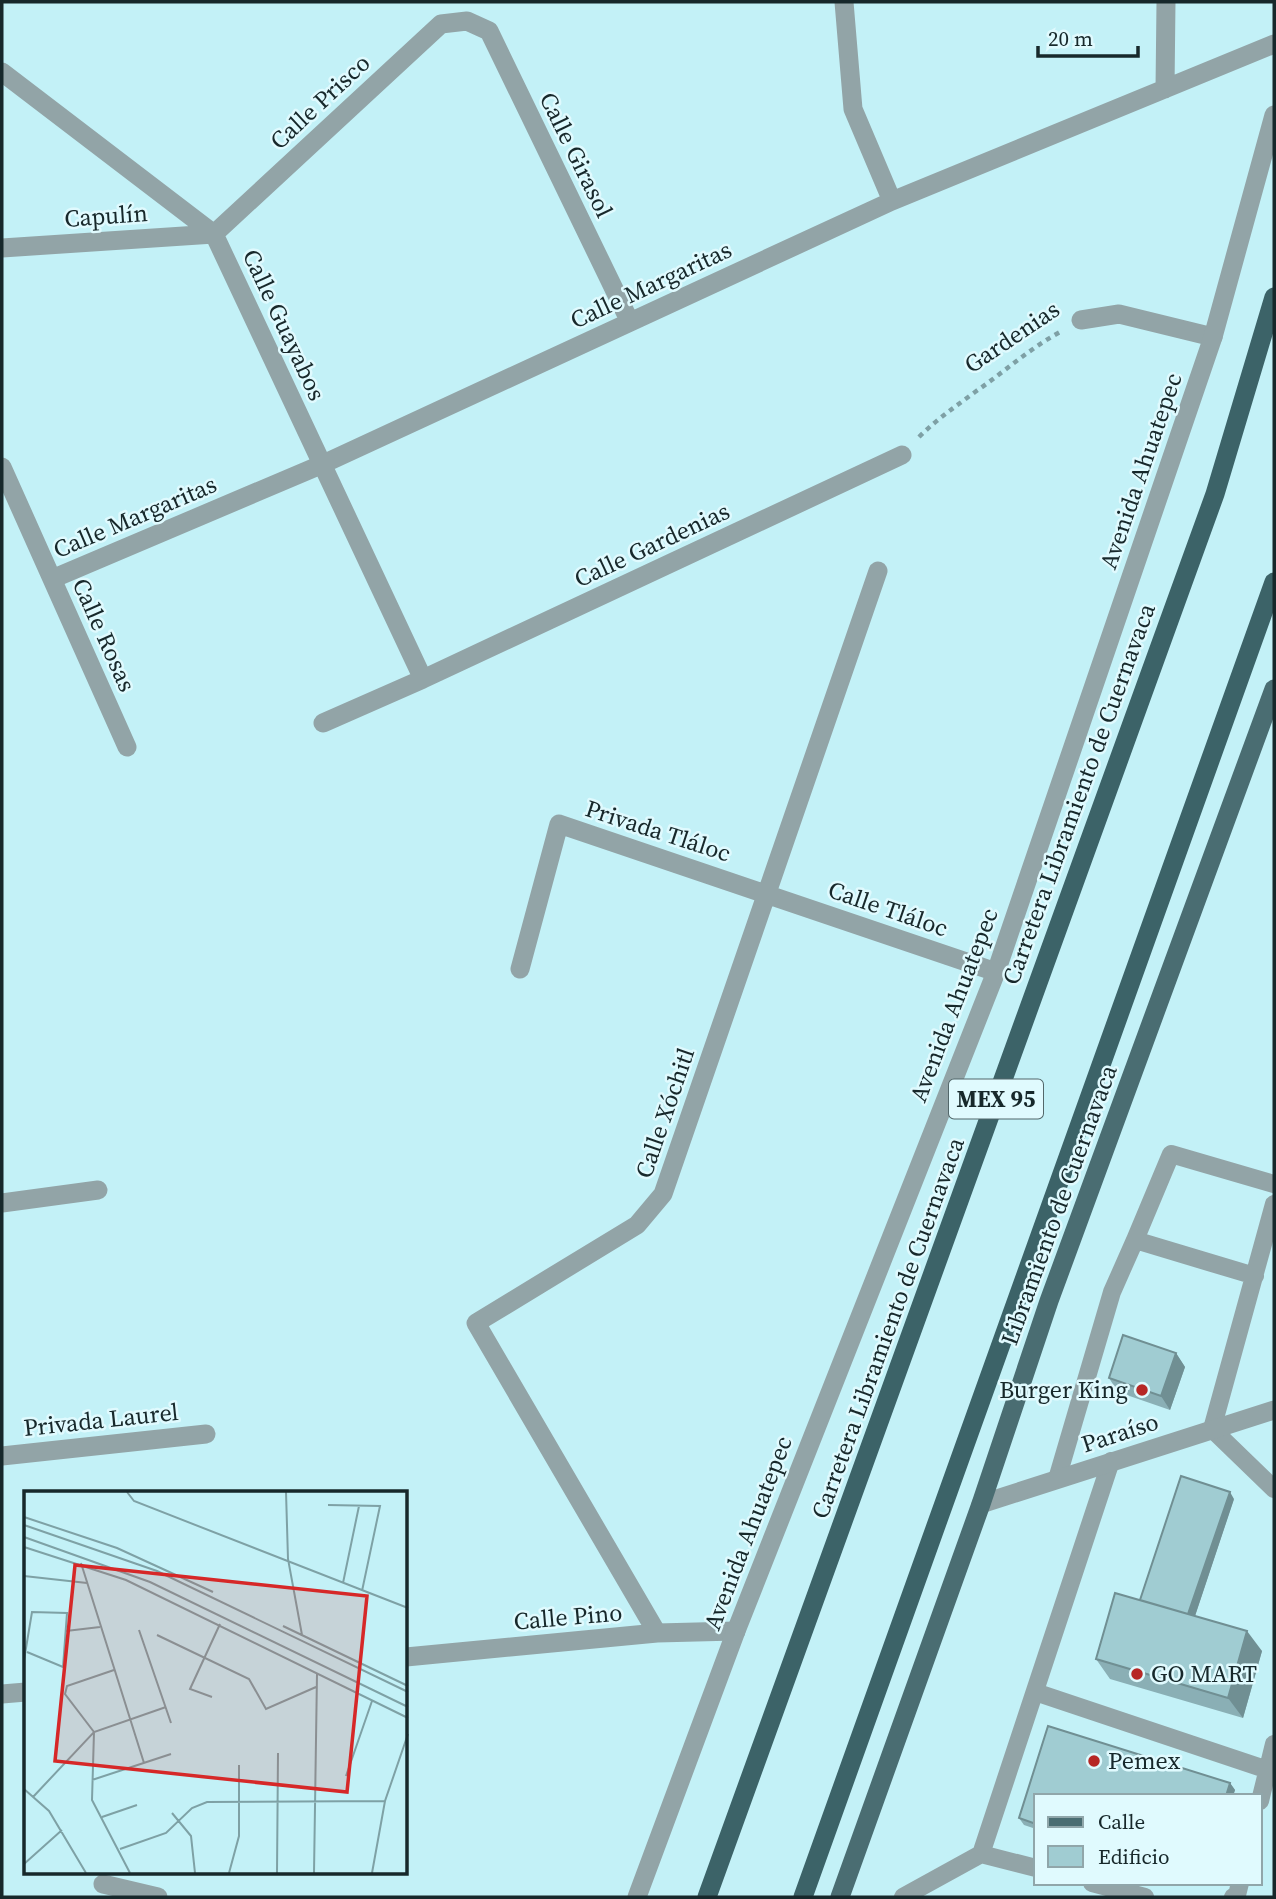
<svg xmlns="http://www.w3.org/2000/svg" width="1276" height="1899" font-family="'Source Serif 4',serif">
  <rect width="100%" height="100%" fill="#c3f1f7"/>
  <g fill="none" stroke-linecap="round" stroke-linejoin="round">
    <path stroke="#7ea0a5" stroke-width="4.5" stroke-dasharray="5 5" stroke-linecap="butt" d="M919,437C937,419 955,407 975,392C1004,372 1029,349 1060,332"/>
    <path stroke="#92a4a7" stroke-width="18" d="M1274,1204L1212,1429L1274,1489
      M1135,1240L1171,1154L1274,1184
      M1057,1479L1112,1292L1135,1240L1255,1276
      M1035,1692L1268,1770
      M1260,1801L1274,1744
      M981,1854L1036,1868
      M1092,1883L1145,1897
      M903,1897L981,1854L1111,1461
      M1233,1897L1237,1895L1240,1883"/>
    <path stroke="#92a4a7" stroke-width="19" d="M844,2L853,109L892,201
      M2,72L214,234L423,679
      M1165,89L1166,2
      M2,248L214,234L441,24L467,21L489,31L630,322
      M1081,320L1119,314L1213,337
      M2,467L127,747
      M52,579L323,464L892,201L1274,44
      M323,723L423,679L902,455
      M520,969L559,824L996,972
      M2,1203L98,1190
      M2,1456L206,1434
      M981,1504L1274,1410
      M657,1633L476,1323L637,1225L663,1194L878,571
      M406,1657L657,1633L736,1631
      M2,1694L26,1692
      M103,1884L158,1897"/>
    <path stroke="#92a4a7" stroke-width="19" d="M637,1897L736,1631L996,972L1213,337L1274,115"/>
    <path stroke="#4a6d72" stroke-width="19" d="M840,1897L981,1504L1049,1301L1274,689"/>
    <path stroke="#3c6368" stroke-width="19" d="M707,1897L1215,494L1274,297
      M803,1897L1274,582"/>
  </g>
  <path fill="#8aafb5" d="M1176,1353L1185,1367L1170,1410L1118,1392L1109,1378Z
    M1234,1499L1195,1616L1262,1651L1243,1718L1110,1679L1096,1659L1140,1600Z
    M1048,1726L1230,1783L1235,1790L1233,1796H1036V1829L1024,1825L1019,1818Z"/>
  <path fill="#708f93" d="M1176,1353L1185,1367L1170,1410L1161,1396Z
    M1230,1492L1234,1499L1192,1625L1187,1618Z
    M1247,1631L1262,1651L1243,1718L1228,1698Z
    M1230,1783L1235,1790L1233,1796H1226Z"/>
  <path fill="#a0ccd2" stroke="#708f93" stroke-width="2" d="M1123,1335L1176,1353L1161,1396L1109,1378Z
    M1181,1476L1230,1492L1188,1614L1140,1600Z
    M1115,1593L1247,1631L1228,1698L1096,1659Z
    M1048,1726L1230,1783L1226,1796H1036V1824L1019,1818Z"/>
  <g fill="#b62725" stroke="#e0fafe" stroke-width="2.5">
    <circle cx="1142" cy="1390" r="7"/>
    <circle cx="1137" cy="1674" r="7"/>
    <circle cx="1094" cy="1761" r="7"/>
  </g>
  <g text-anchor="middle" stroke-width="5" stroke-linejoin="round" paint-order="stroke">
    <rect fill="#e0fafe" stroke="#53676a" stroke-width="2" x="949" y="1079.5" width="94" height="39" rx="5"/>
    <g font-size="23" font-weight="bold" fill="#17282b">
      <text x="996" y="1107">MEX 95</text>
    </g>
    <g font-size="24" fill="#17282b" stroke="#e0fafe">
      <text transform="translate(320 102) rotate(-43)" y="8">Calle Prisco</text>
      <text transform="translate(576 155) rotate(64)" y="8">Calle Girasol</text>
      <text transform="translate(106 216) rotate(-4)" y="8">Capulín</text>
      <text transform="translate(651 285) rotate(-25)" y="8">Calle Margaritas</text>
      <text transform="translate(284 325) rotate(65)" y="8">Calle Guayabos</text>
      <text transform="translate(1012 337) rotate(-34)" y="8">Gardenias</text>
      <text transform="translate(1141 471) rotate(-71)" y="8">Avenida Ahuatepec</text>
      <text transform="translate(135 517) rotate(-23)" y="8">Calle Margaritas</text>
      <text transform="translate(652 545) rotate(-25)" y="8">Calle Gardenias</text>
      <text transform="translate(104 635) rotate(66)" y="8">Calle Rosas</text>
      <text transform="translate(1079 794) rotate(-70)" y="8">Carretera Libramiento de Cuernavaca</text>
      <text transform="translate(658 831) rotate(18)" y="8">Privada Tláloc</text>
      <text transform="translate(888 909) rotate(19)" y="8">Calle Tláloc</text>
      <text transform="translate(954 1005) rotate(-69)" y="8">Avenida Ahuatepec</text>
      <text transform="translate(665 1113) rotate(-71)" y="8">Calle Xóchitl</text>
      <text transform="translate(1059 1205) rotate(-70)" y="8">Libramiento de Cuernavaca</text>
      <text transform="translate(888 1328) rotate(-70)" y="8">Carretera Libramiento de Cuernavaca</text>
      <text transform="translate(101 1420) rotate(-6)" y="8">Privada Laurel</text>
      <text transform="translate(1120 1433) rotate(-18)" y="8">Paraíso</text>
      <text transform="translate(748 1533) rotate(-69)" y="8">Avenida Ahuatepec</text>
      <text transform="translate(568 1617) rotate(-5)" y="8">Calle Pino</text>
    </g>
    <g font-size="24" fill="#17282b" stroke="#e0fafe" text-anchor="start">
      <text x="1128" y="1398" text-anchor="end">Burger King</text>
      <text x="1151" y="1682">GO MART</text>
      <text x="1108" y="1769">Pemex</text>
    </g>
  </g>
  <g transform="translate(24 1491)">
    <rect width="383" height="383" fill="#c3f1f7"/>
    <path fill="none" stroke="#7ea1a5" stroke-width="2" d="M103,1L110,10L384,117M262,1L264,68L278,144M304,14L356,15L338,100M0,26L93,57L189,101M0,34L133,80L384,201M0,46L126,91L384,216M0,56L102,89L384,227M57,72L120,272M0,85L63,92M319,92L335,15M259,135L384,195M115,139L147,232M42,140L76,136M133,144L225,188L242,218L292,196M0,169L8,121L43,122L39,176L3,161M90,179L43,195L41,203L70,241L68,309L106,382M188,206L166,198L196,133M322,285L348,210M68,289L147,263M0,298L25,320L62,382M9,306L70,241L142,216M148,322L167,345L171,382M78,326L113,314M96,358L142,342L168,317L183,311L361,310M0,373L38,339M205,382L215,345V274M253,382L254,262M290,382L293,183M348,382L361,310L384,243"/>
    <path fill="#d62828" fill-opacity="0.15" stroke="#d62828" stroke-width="3.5" d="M51,74L343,105L323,301L31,270Z"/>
    <rect width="383" height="383" fill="none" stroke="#17282b" stroke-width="3.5"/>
  </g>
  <rect width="1276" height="1899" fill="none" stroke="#17282b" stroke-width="7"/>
  <rect x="1034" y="1794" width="228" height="91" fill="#e0fafe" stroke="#90a6aa" stroke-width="2"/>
  <rect x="1048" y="1817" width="35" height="10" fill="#4a6d72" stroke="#90a6aa" stroke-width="2"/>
  <text x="1098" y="1829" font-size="21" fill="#17282b">Calle</text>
  <rect x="1048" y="1846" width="35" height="21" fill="#a0ccd2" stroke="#90a6aa" stroke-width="2"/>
  <text x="1098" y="1864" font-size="21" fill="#17282b">Edificio</text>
  <path d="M1038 46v10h100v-10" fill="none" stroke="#17282b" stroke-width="3.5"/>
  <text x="1048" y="46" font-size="21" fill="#17282b" stroke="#e0fafe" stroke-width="5" paint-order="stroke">20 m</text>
</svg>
